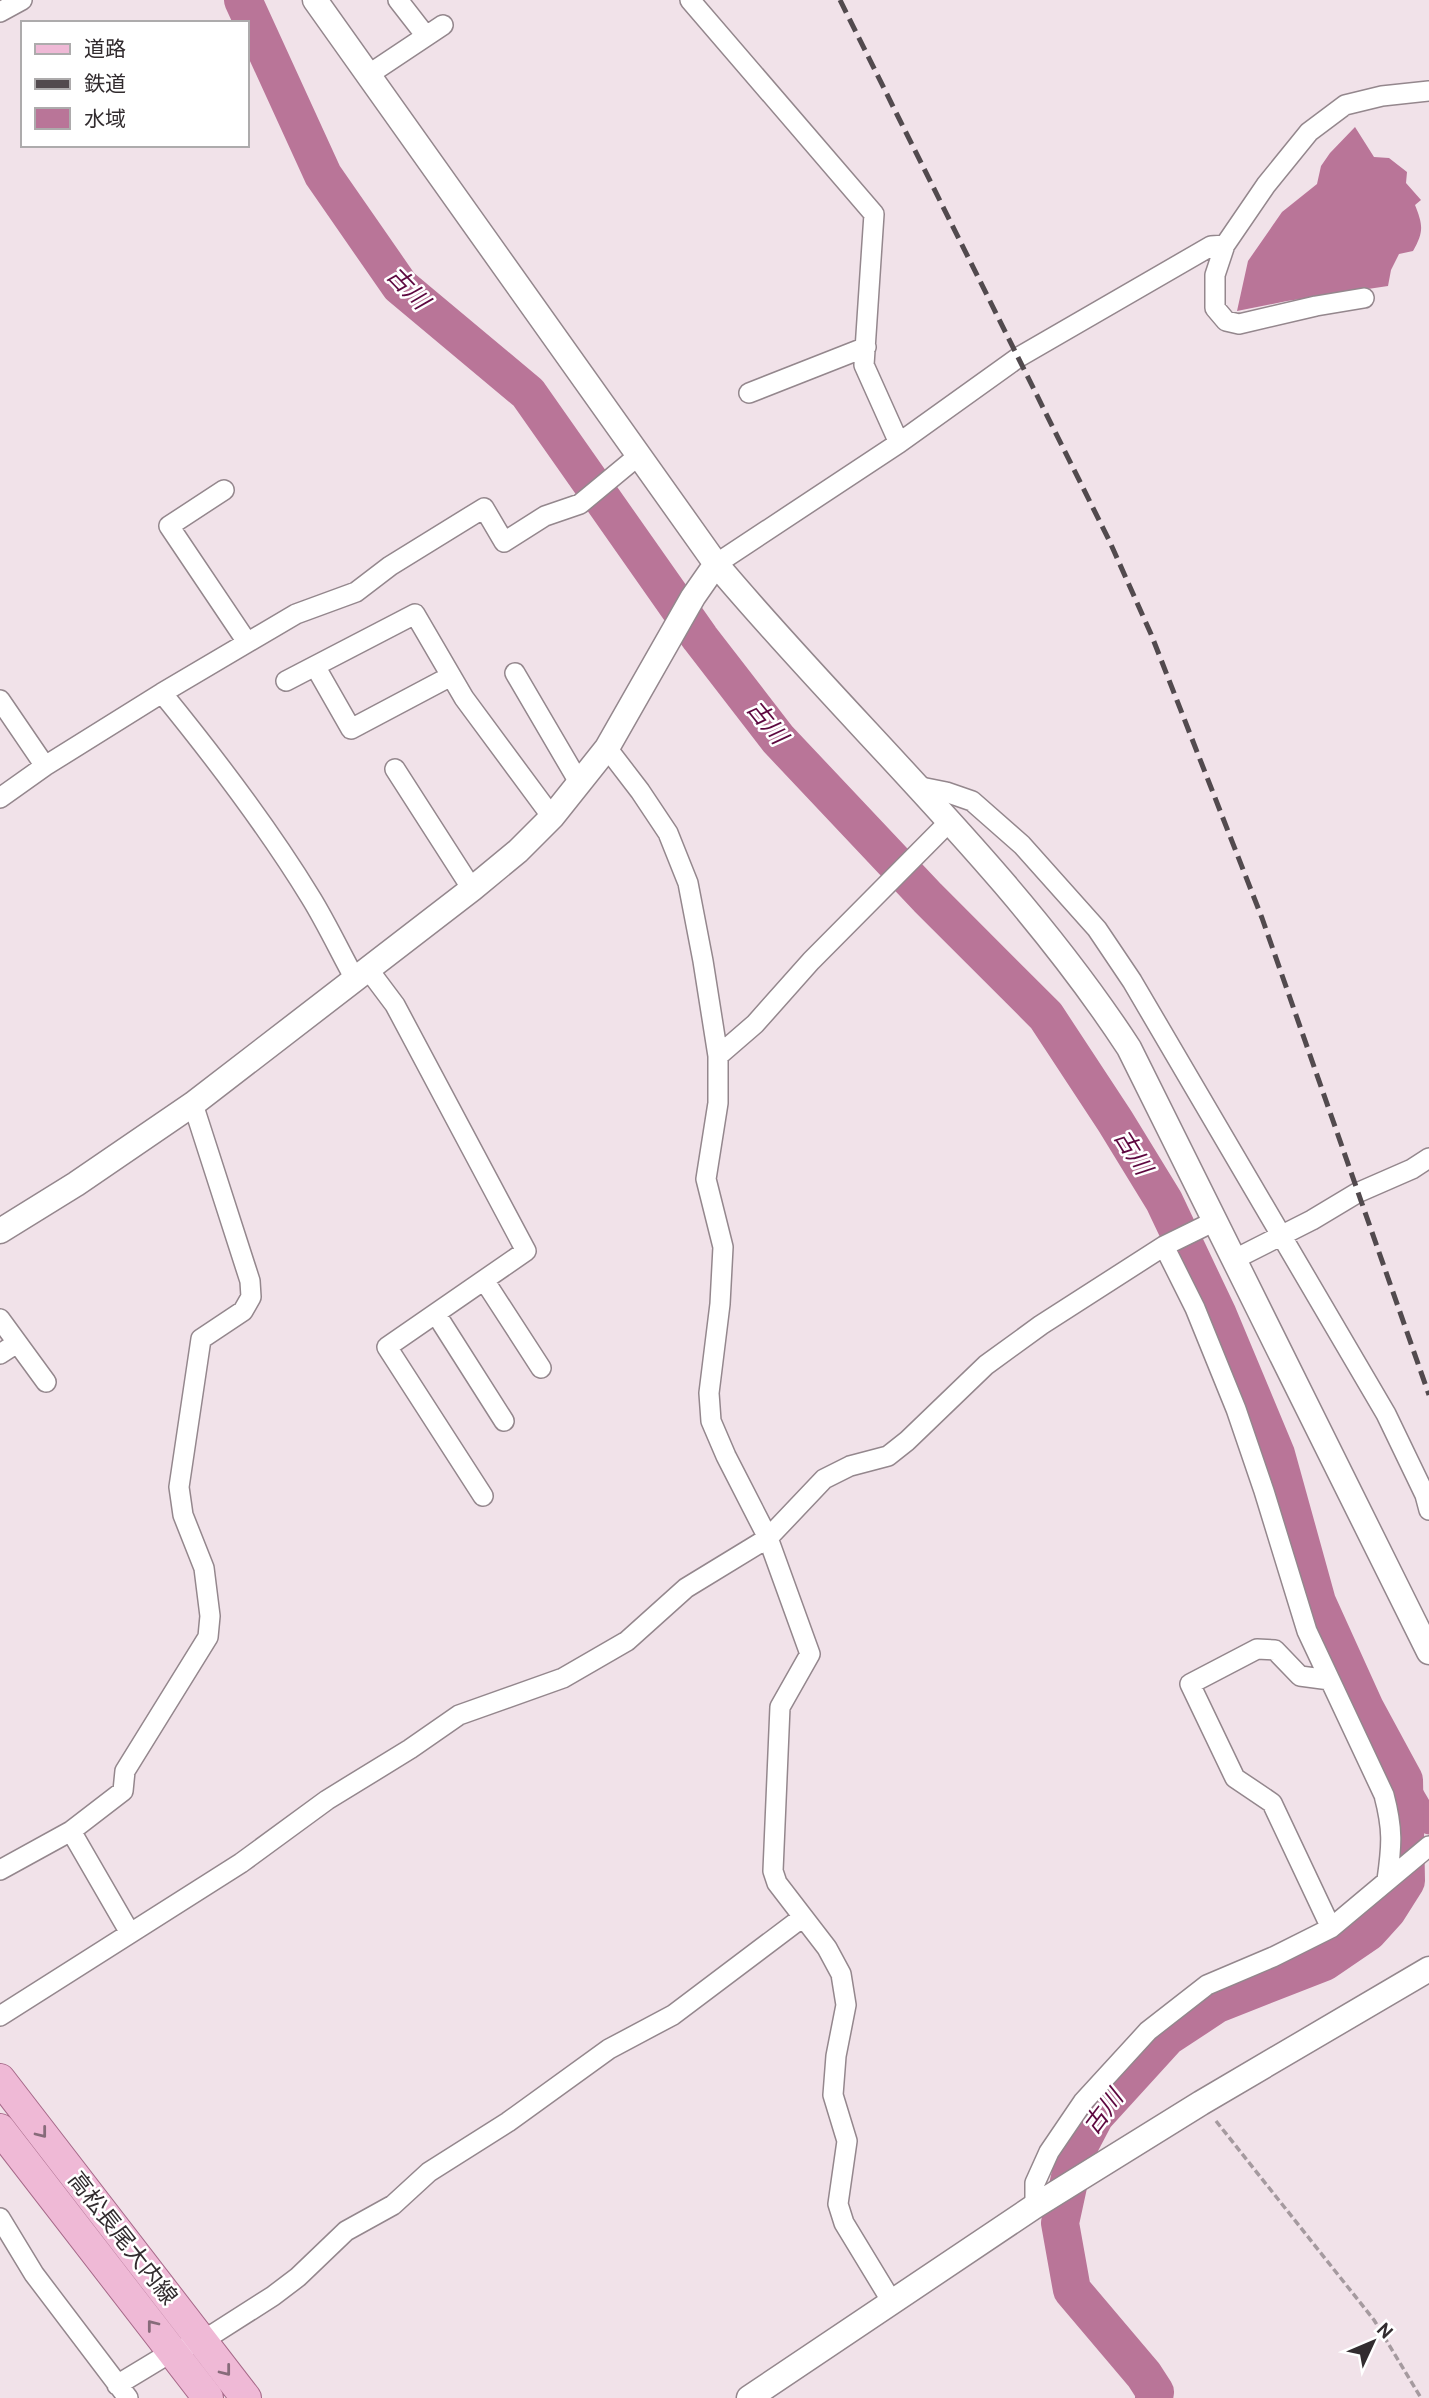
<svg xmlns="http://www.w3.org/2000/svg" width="1429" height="2398" font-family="Overpass,'Noto Sans JP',sans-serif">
  <rect width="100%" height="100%" fill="#f1e2e9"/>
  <path fill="#b97598" d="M1355,127L1374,157L1389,158L1407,172L1406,183L1421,200L1415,205C1423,225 1424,232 1413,251L1399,254L1391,270L1388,286L1287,301L1237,311L1248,261L1282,212L1317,184L1321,166L1330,153Z"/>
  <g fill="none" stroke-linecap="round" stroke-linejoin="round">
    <path stroke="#b97598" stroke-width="23" d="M1404,1780L1429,1823"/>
    <path stroke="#b97598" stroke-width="38" d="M243,0L323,175L400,286L528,393L700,638L778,739L928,898L1046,1016L1115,1121L1164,1201L1218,1315L1276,1454L1317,1602L1365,1708L1404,1780L1406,1881L1387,1911L1368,1932L1324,1962L1217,2004L1167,2037L1095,2116L1075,2154L1060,2223L1072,2290L1144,2375L1155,2392L1154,2398"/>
    <defs>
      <path id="minor" d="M398,0L426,36
        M690,0L874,214L864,365L899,443
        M0,12L22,0
        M368,75L443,25
        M1364,298L1316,306L1239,324L1226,321L1215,308V275L1225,245L1266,185L1309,132L1345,105L1382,96L1429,91
        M749,393L866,347
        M224,490L169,526L247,642
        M716,564L899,443L1019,357L1211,246L1225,245
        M315,666L351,729L451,676
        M515,673L580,784
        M286,681L415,614L464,698L552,817
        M162,693C215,758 267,826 311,898C327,924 340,952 355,979
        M0,700L45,766
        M607,748L640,791L668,833L688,883L703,961L718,1056V1103L706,1179L723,1247L720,1304L709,1393L711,1421L726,1456L768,1538L810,1654L780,1707L773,1871L777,1883L827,1948L841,1974L846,2005L836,2056L833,2095L847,2141L838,2204L844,2223L892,2302
        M395,769L472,889
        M916,786L946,792L972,801L1022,845L1097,929L1132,981L1386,1414L1425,1495L1429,1510
        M0,798L45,766L162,693L296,614L356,592L390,566L484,508L504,542L545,516L580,504L638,456
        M368,969L395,1005L526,1251L387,1347L483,1496
        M718,1056L755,1024L811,961L949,822
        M1164,1246L1195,1308L1236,1409L1264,1491L1307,1631L1384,1795C1393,1829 1392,1845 1387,1880
        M1235,1259L1312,1220L1357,1193L1412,1169L1429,1158
        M484,1280L541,1368
        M436,1314L504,1421
        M0,1319L46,1382
        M0,1354L17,1343
        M1330,1680L1300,1676L1275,1650L1257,1649L1190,1684L1235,1778L1272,1803L1331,1928
        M71,1831L123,1791L125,1771L208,1637L210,1616L204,1568L183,1515L179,1487L201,1339L243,1311L251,1297L250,1281L193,1104
        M0,1870L71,1831L130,1933
        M0,2016L241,1863L327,1800L410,1749L459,1715L563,1678L627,1641L686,1588L768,1538L824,1479L850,1466L888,1456L907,1441L986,1365L1041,1325L1164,1246L1215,1221
        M1035,2206V2183L1049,2152L1083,2102L1148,2031L1207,1985L1273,1957L1331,1928L1429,1846
        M0,2218L34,2274L128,2398
        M117,2385L160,2359L215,2333L273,2296L298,2277L346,2231L393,2205L429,2172L508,2122L609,2049L673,2015L803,1917"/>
      <path id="tertiary" d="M315,0L716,564C852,726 1013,870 1129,1048L1429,1652
        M0,1231L76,1184L193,1104L472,889L518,851L552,817L607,748L693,597L716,564
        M749,2398L1035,2206L1201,2103L1429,1969"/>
      <path id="primary" d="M0,2079L246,2398
        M0,2129L208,2398"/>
    </defs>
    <use href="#minor" stroke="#94878d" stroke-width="22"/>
    <use href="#tertiary" stroke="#94878d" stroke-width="27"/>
    <use href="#primary" stroke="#a66989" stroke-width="32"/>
    <path stroke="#a59a9f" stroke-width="3.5" stroke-dasharray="7 3.5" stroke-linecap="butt" d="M1216,2121L1374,2320L1421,2398"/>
    <use href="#minor" stroke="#fff" stroke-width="19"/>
    <use href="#tertiary" stroke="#fff" stroke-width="24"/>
    <use href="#primary" stroke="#efb9d6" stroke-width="30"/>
    <path stroke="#524a4e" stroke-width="5" stroke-dasharray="14 7" stroke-linecap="butt" d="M840,0L1109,540L1151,634L1262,918L1429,1395"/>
  </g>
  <defs><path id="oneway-chevron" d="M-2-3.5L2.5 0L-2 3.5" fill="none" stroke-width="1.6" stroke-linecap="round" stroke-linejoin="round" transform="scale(1.75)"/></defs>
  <g stroke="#876b7a">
    <use href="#oneway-chevron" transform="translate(42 2133) rotate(52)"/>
    <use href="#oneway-chevron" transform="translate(152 2325) rotate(-128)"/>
    <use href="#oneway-chevron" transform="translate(226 2371) rotate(52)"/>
  </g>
  <g text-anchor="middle" stroke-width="5" stroke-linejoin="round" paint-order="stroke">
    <g font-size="23" fill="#322c2f" stroke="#fff">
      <text transform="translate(123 2238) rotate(52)" y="8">高松長尾大内線</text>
    </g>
    <g font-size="24" font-style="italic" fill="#5d073f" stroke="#fff">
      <text transform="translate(408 288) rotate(46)" y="8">古川</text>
      <text transform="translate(767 722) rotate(51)" y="8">古川</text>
      <text transform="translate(1133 1152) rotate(58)" y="8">古川</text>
      <text transform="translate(1103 2112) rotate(-53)" y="8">古川</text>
    </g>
  </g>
  <rect x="21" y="21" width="228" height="126" fill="#ffffff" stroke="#adabac" stroke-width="2"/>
  <rect x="35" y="44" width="35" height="10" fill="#efb9d6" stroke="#adabac" stroke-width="2"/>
  <text x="84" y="56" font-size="21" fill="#322c2f">道路</text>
  <rect x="35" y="79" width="35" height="10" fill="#524a4e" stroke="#adabac" stroke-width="2"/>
  <text x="84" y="91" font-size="21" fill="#322c2f">鉄道</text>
  <rect x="35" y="108" width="35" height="21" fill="#b97598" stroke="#adabac" stroke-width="2"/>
  <text x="84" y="126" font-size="21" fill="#322c2f">水域</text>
  <g transform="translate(1373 2342) rotate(46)" stroke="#ffffff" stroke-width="5" paint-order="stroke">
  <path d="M0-5L12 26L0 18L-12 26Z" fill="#322c2f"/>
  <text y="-10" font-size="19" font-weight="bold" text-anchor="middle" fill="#322c2f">N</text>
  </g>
</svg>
